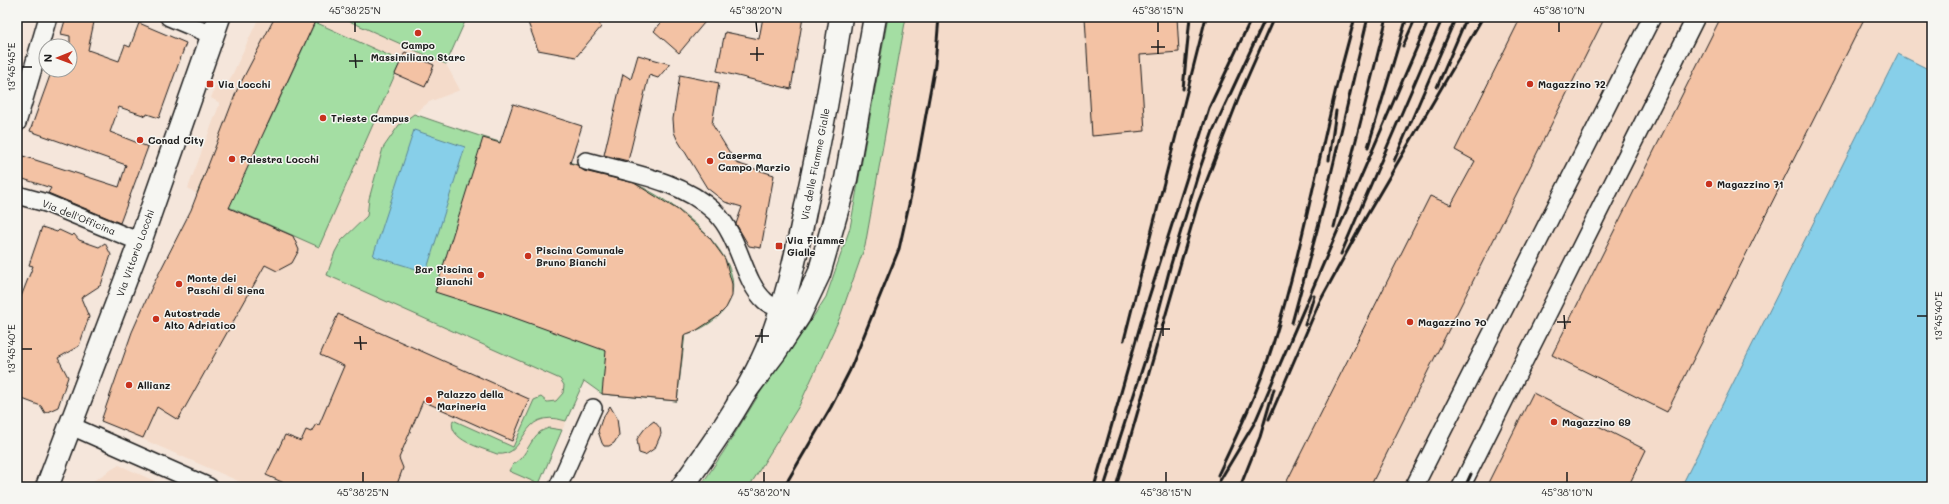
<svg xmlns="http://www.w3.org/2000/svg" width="1949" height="504" font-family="Mali,sans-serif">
  <rect width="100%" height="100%" fill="#f5e6db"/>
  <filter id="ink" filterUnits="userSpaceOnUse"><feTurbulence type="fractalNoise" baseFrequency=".025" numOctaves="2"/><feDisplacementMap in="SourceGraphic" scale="8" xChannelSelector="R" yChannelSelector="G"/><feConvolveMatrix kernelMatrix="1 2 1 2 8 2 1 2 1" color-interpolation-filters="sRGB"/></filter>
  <g filter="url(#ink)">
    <path fill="#f4dbca" d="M259,17H340L446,64L460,90L429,102L399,126L383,148L369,199L367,216L360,223L350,231L584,381L537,487H252L101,421L132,332L152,287L191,210L197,194L188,188L220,103L211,98L218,80L228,84Z
      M906,17H1932V71L1898,54L1681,487H749L799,406L840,317L865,246Z
      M119,465L168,487H83Z"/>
    <path fill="#a4dea3" stroke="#607d60" d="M340,17H467L446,64Z
      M888,17H906L865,246L840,317L799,406L749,487H700L724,451L781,359L804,331L826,297L850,228Z
      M315,22L401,61L319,247L197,193L234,108L268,124Z
      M414,114C457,129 500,143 544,155C573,164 603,170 631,182C668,197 756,258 727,306C719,319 699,332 685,334L677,401L602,394L584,381L566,421C517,406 529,458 497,454C482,448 447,440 453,420L513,447L534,400L541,397L547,402L556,401L563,393L564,385L560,379L327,275L335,252L341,241L367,216L369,199L383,148L399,125Z
      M549,428L562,430L539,484L509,471C512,464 516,463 521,458C528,450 532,438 540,432C543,430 546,429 549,428Z"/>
    <path fill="#87cfe9" stroke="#5c8797" d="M1898,54L1932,71V487H1681Z
      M414,130L465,147L426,272L373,256Z"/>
    <path fill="#f3c2a4" stroke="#1c1c1c" d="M66,17H93L92,21L94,22L88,50L119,61L125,45L130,47L139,23L186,43L159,118L147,114L146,116L119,107L110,132L148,147L120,223L48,193L51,188L17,177L23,156L119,187L126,165L30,131L52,70H70V36L61,34Z
      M275,17H317L229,208L293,236L299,250L292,263L277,271L265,265L178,420L157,407L143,438L101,421L132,332L152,287L191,210L237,90Z
      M526,17H596L601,27L576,57L538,50Z
      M666,17H709L679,53L654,31Z
      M763,17H803L791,89L717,71L725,32L759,39Z
      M1085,17H1177L1179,52L1140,55L1145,131L1092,136Z
      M1521,17H1605L1370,487H1284L1430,196L1451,205L1475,161L1455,150Z
      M1721,17H1865L1667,412L1552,355Z
      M405,52L434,65L425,87L395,74Z
      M638,55L670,64L658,78L649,75L628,161L604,155L623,74L631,79Z
      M680,75L719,83L712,124L736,163L774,175L761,248L749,246L736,224L742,207L725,202L707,188L677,139L674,132L673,119Z
      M513,104L582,126L570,163L577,165L584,171L634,183L678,210L709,237L725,259L732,284V296L726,308L717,317L697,330L684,335L677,401L602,394L606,351L504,314L435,292L483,138L500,143Z
      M42,227L57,232L59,230L72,236L74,234L79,240L99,247L105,243L111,255L101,285L81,298L89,317L79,346L58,358L68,377L58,407L45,413L41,406L17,397V307L33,266L29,265Z
      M338,314L529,399L512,441L423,401L399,458L403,468L396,487H293L266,475L285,435L301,441L306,430L311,432L316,424L319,425L344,366L320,355Z
      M1533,393L1646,450L1628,487H1486Z
      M610,406L617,418L619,435L614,443L609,446H604L602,443L598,431L602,419Z
      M654,421L660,428L661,434L655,448L645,455L639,453L637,439L646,427Z"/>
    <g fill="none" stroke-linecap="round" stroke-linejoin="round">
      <defs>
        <path id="minor" d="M169,17L212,35
          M17,123L48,17
          M586,161C630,173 681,180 715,212C741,238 742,280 765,301C769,305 776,307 782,309
          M17,195L46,203L140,242
          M69,425L209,487
          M558,487L593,408
          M1414,487L1652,17
          M1461,487L1696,17"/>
        <path id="secondary" d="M47,487L140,242L219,17"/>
        <path id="primary" d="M682,487C716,440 754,386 774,331C790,287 799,241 808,196C821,136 832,77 841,17"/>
        <path id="trunk" d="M739,400L776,351L799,316L819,274L846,179L875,17"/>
      </defs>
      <use href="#minor" stroke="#1c1c1c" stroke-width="20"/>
      <use href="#secondary" stroke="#1c1c1c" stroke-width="25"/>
      <use href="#primary" stroke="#1c1c1c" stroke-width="25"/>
      <use href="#trunk" stroke="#1c1c1c" stroke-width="25"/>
      <use href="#minor" stroke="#f6f6f2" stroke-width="17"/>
      <use href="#secondary" stroke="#f6f6f2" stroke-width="22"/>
      <use href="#primary" stroke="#f6f6f2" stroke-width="22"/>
      <use href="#trunk" stroke="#f6f6f2" stroke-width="22"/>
      <path stroke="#1c1c1c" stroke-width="3" d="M1403,46L1416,17
        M1340,73L1355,17
        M1437,87L1467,17
        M1183,89L1190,17
        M1368,147L1407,17
        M1329,160L1336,111
        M1394,161L1456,17
        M1334,227L1387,17
        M1341,254L1443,17
        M1292,323L1323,208L1368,17
        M1305,325L1314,296
        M1124,340L1206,17
        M1269,419L1319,303L1367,215L1483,17
        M1218,475C1238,433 1259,389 1273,344C1301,253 1318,160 1341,68
        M784,487L831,407L850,370L899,249L912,191L935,65L939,17
        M1094,487L1142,319L1209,108L1252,17
        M1104,487L1149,348L1171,264L1199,171L1213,131L1266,17
        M1116,487L1198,203L1241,92L1274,17
        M1216,487L1255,422L1430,17
        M1240,487L1260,437L1274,389
        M1465,487L1471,474"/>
    </g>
  </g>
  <path fill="none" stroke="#1c1c1c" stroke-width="1.5" d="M355,22V32M756,22L757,32M1158,22V32M1559,22V32M1158,40V54M757,47V61M1151,47H1165M355,54L356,68M750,54H764M349,61H363M22,67H32M1564,315L1565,329M1917,316H1927M1163,322V336M1557,322H1571M762,329V343M1156,329H1170M360,336L361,350M755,336H769M354,343H367M22,349H32M363,472V482M764,472V482M1166,472V482M1567,472V482"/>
  <g fill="#c8321e" stroke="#f6f6f2" stroke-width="1.5">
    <circle cx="418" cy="33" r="4"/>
    <rect x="206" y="80" width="8" height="8" rx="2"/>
    <circle cx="1530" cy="84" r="4"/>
    <circle cx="323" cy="118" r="4"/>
    <circle cx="140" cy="140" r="4"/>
    <circle cx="232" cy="159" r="4"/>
    <circle cx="710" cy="161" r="4"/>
    <circle cx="1709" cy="184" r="4"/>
    <rect x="775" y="242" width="8" height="8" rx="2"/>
    <circle cx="528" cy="256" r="4"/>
    <circle cx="481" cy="275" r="4"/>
    <circle cx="179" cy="284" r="4"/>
    <circle cx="156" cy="319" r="4"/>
    <circle cx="1410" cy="322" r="4"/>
    <circle cx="129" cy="385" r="4"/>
    <circle cx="429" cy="400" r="4"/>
    <circle cx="1554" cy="422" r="4"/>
  </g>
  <g text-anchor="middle" stroke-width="3" stroke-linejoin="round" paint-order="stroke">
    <g font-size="10" font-weight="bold" fill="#1c1c1c" stroke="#f6f6f2" text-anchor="start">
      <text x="418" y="49" text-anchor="middle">Campo<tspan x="418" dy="12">Massimiliano Starc</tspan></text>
      <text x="218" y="88">Via Locchi</text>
      <text x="1538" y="88">Magazzino 72</text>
      <text x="331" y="122">Trieste Campus</text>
      <text x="148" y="144">Conad City</text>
      <text x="718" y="159">Caserma<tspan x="718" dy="12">Campo Marzio</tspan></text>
      <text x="240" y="163">Palestra Locchi</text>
      <text x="1717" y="188">Magazzino 71</text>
      <text x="787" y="244">Via Fiamme<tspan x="787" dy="12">Gialle</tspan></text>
      <text x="536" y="254">Piscina Comunale<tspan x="536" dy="12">Bruno Bianchi</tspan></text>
      <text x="473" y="273" text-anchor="end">Bar Piscina<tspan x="473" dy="12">Bianchi</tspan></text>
      <text x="187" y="282">Monte dei<tspan x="187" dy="12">Paschi di Siena</tspan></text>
      <text x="164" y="317">Autostrade<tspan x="164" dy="12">Alto Adriatico</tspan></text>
      <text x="1418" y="326">Magazzino 70</text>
      <text x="137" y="389">Allianz</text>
      <text x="437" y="398">Palazzo della<tspan x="437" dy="12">Marineria</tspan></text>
      <text x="1562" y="426">Magazzino 69</text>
    </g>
    <g font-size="10" fill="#1c1c1c" stroke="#f6f6f2">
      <text transform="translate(815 164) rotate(-79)" y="4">Via delle Fiamme Gialle</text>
      <text transform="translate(79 217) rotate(22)" y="4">Via dell'Officina</text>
      <text transform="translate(135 253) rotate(-70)" y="4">Via Vittorio Locchi</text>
    </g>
  </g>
  <rect width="1949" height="504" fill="none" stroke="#f6f6f2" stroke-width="44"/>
  <g transform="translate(58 58) rotate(269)"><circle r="19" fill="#f6f6f2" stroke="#9f9f9c"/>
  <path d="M0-3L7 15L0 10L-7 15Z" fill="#c8321e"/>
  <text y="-6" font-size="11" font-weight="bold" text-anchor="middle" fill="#1c1c1c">N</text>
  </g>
  <rect x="22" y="22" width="1905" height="460" fill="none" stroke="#1c1c1c" stroke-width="1.5"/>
  <g font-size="10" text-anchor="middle" fill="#1c1c1c">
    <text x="355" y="14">45°38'25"N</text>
    <text x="756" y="14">45°38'20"N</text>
    <text x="1158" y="14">45°38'15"N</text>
    <text x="1559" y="14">45°38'10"N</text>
    <text transform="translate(11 67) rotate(-90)" y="4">13°45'45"E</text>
    <text transform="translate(1938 316) rotate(-90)" y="4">13°45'40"E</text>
    <text transform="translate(11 349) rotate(-90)" y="4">13°45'40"E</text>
    <text x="363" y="496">45°38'25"N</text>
    <text x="764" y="496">45°38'20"N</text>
    <text x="1166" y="496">45°38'15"N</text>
    <text x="1567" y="496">45°38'10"N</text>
  </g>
</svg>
